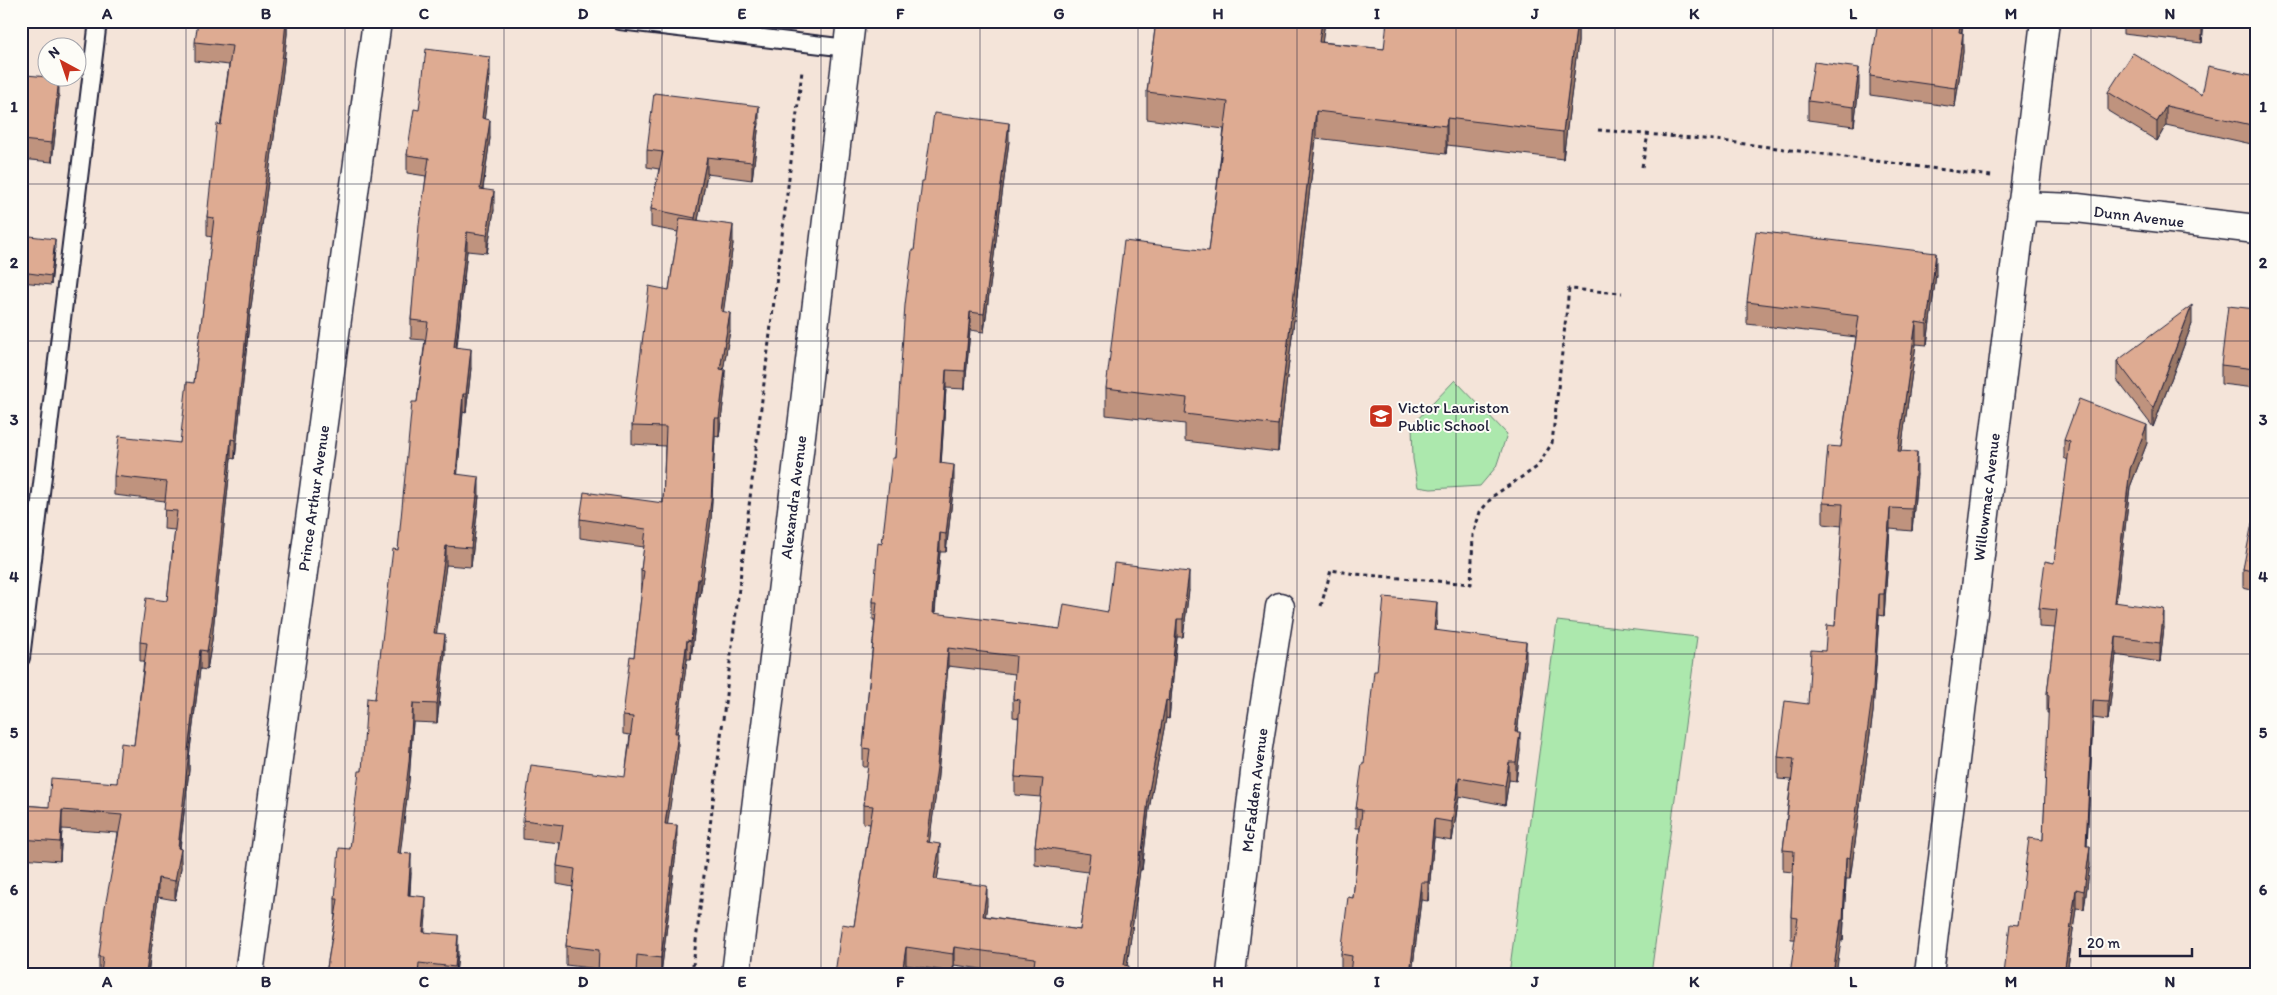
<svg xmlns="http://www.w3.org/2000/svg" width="2277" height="995" font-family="Itim,sans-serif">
  <rect width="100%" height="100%" fill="#f4e4d9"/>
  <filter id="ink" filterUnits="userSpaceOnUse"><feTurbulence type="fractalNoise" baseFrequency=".02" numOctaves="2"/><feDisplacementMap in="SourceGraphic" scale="10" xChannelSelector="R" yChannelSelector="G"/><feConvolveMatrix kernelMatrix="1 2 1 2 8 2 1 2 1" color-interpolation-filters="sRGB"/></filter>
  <g filter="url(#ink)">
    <path fill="#ace8ad" stroke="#678574" d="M1455,380L1507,434L1496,467L1480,486L1431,489L1418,487L1413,459L1412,425Z
      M1557,621L1697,637L1651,974H1509Z"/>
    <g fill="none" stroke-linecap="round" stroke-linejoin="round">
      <defs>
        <path id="service" d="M620,21L847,48
          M21,658L98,21"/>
        <path id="minor" d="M2021,206L2077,208L2256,229
          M249,974L377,21
          M736,974L851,21
          M1231,974L1258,747L1280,607
          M1929,974L2045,21"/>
      </defs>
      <use href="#service" stroke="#22223b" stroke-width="20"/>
      <use href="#minor" stroke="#22223b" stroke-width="31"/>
      <path stroke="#22223b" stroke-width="3" stroke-dasharray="4 4" stroke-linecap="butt" d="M1598,130L1715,140L1991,176
        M1642,167L1648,134
        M1321,606L1331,570L1355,574L1471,584L1473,535L1480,512L1493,496L1537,467L1552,443L1569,289L1622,293
        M692,974L802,71"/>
      <use href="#service" stroke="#fdfcf7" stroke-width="16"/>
      <use href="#minor" stroke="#fdfcf7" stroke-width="28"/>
    </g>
    <path fill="#bf937e" stroke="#22223b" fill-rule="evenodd" d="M287,21V34L283,71L250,314L235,459L231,458L212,640L207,670L200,669L189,757V770L180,849L181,868L175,900L158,897L148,974H99V957L118,833L62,829L60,861L21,858V805L49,807L117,783L134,745L144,661H140V642L167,601L175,530L164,529L165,501L114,495V476L180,443L194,383L212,237L207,236V217L229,65L195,61V42Z
      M1156,21H1325L1322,42L1384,49L1578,21V42L1563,159L1447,145L1446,154L1316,138L1278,452L1185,441V424L1106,415V388L1209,251L1224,129L1147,119V92Z
      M1884,21H1963L1962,33L1963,52L1955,107L1870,95V76Z
      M2123,21H2204L2202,43L2123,34Z
      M490,76L484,119L490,138L483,189L494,210L487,253L467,251L457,347L471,368L466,413L463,412L457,474L479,496L471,567L446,565L436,633L445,653L437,723L413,722L409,781L400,853L411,873L410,896L426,916L424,932L458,954L456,974H326L335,916V899L350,849L362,771L375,699L398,550L425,340L411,339V320L426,176L407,173V155L419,110Z
      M2256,76V145L2166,125L2157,141L2108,111V92L2202,95Z
      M1859,87L1854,126L1808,120V101Z
      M59,97L52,162L21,159V123Z
      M759,123L752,180L707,174L698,220L733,244L723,312L730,331L723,370L725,388L719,437L715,436L711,520L700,597H698L691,659H687L677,733L678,752L667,824L677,844L661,974H598V969L566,965V946L573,887L557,884V866L560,843L523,839V820L625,777L630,735L623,734V716L634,657L642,589H641V570L644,547L580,538V519L663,503L665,446L632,444V426L669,290L678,232L651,227V209L659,169L647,167V150Z
      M1009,141L984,332L970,330L965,389L946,388L941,463L954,483L946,552H940L935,614L1060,629L1108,612L1189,590L1183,637H1177L1169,719L1166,718L1149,809L1142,870H1140L1127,966L1129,974H1016L954,965L953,972L906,965L905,974H835L854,926L870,824L863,823V805L868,767H863V748L875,620H873V602L895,458L914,251L924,181ZM948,666L1015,674L1013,699V717L1019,718L1015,777V795L1041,797L1035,846V865L1088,872L1080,930L985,916L987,905L937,880L940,862L929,842L937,785Z
      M21,235L55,249L51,285L21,282Z
      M1936,274L1927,345L1916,344L1901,451L1917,474L1912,531L1890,529L1884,616L1879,615L1873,712L1850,879H1846L1843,941L1791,939V917L1793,872L1783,871V850L1791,780L1778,779V757L1808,704L1825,651L1835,626L1842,526L1823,524V503L1841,447L1856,337L1747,324V302Z
      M2256,309L2255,388L2221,384V365Z
      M2192,324L2153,427L2117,380V361Z
      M2064,440L2147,443L2130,487L2116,602L2164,627L2160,662L2116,655L2108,720L2093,718L2087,846L2090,865L2084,909L2076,908L2067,974H2004L2018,925L2043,840L2049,713H2047V694L2055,628L2039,627V608L2054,563L2068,460L2064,458Z
      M2256,523V591L2243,588V569Z
      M1437,621L1436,630L1526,661L1517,732L1520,751L1516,781L1509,780L1505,805L1459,796L1452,841L1434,838L1428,901L1421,900L1412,974L1341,973V954L1353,898L1360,828H1356V809L1364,764Z"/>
    <path fill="#9b7866" stroke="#22223b" d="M285,21H287V34L283,71L250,314L235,459V440L250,295Z
      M1322,21H1325L1319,69V42Z
      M1577,21H1578V42L1563,159V132Z
      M1961,21H1963L1959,51V32Z
      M2202,21H2204L2202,43Z
      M1963,33V52L1955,107V88Z
      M490,57V76L482,137V118Z
      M1859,68V87L1854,126V107Z
      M59,78V97L52,162V143Z
      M759,106V123L752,180V162Z
      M2166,106V125L2157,141V122Z
      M1316,111V138L1278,452V425Z
      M1447,118V145L1446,154V126Z
      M490,120V138L480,208V189Z
      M1009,123V141L984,332V314Z
      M707,157V174L695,235V218Z
      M494,191V210L487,253V235Z
      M733,225V244L721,329V311Z
      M467,232V251L454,365V347Z
      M55,239V249L51,285V276Z
      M1936,253V274L1927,345V324Z
      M2192,305V324L2153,427V408Z
      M970,312V330L965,389V371Z
      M730,313V331L720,388V369Z
      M1916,322V344L1898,472V451Z
      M471,349V368L466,413V394Z
      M2256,364V383L2255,388V369Z
      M725,370V388L719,437V418Z
      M946,370V388L940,481V463Z
      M463,394V412L456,493V474Z
      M715,418V436L711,520L700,597V579Z
      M2147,425V443L2130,487L2114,620V602L2130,469Z
      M231,439V458L212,640L207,670V651Z
      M1917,452V474L1912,531V509Z
      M954,465V483L946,552V534Z
      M479,477V496L471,567V548Z
      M1890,508V529L1884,616V594Z
      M940,533V552L933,631V613Z
      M446,546V565L434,652V633Z
      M1189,572V590L1183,637V619Z
      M698,579V597L691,659V641Z
      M1879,594V615L1873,712L1850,879V858Z
      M1437,602V621L1434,649V630Z
      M2164,609V627L2160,662V643Z
      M1177,619V637L1169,719V701Z
      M445,634V653L437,723V704Z
      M2116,637V655L2108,720V701Z
      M687,640V659L675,751V733Z
      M1526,642V661L1515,750V732Z
      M948,648V666L937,785L927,860V842Z
      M200,650V669L189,757V770L178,863L181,849V868L175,900V881L188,751Z
      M1166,700V718L1149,809L1142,870V852L1149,791Z
      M2093,700V718L2086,864V846Z
      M413,703V722L409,781L398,872V853Z
      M1520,732V751L1516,781V762Z
      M678,733V752L665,842V824Z
      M1509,762V780L1505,805V786Z
      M1459,778V796L1452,841V822Z
      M62,810V829L60,861V842Z
      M1434,819V838L1428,901V882Z
      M677,825V844L661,974V958Z
      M940,844V862L934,898V879Z
      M2090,846V865L2084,909V891Z
      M1140,851V870L1126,974L1124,965Z
      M411,854V873L408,914V895Z
      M1846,857V879L1843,941V920Z
      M158,878V897L148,974H146Z
      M1421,882V900L1412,974H1410Z
      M987,886V905L983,934V916Z
      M2076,889V908L2067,974H2064Z
      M426,897V916L423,951V932Z
      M1841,920V941L1836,974H1833Z
      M458,935V954L456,974H455Z
      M906,947V965L905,974H902Z
      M954,947V965L953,972V954Z"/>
    <path fill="#deab92" stroke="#22223b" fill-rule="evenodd" d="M198,21H286L283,52L250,295L235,440L231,439L212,621L207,651L200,650L188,751H189L178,848L181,849L175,881L158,878L146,974H101L103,957H99L105,907L122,815L62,810L60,842L21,839V805L49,807L51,778L117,783L121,743L134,745L147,643L140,642L146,598L167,601L177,511L164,510L167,482L114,476L119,436L180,443L187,382L194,383L214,218L207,217L217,124L221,125L232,46L195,42Z
      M1156,21H1322L1319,42L1384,49L1387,21H1577L1563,132L1447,118L1446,126L1316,111L1278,425L1185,414L1187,398L1106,388L1124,241L1209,251L1228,102L1147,92Z
      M1878,21L1884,22V21H1961L1959,32L1963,33L1955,88L1870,76Z
      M2179,21H2202V24Z
      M426,49L490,57L482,118L490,120L480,189L494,191L487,235L467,232L454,347L471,349L466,394H463L456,474L479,477L471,548L446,546L434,633L445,634L437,704L413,703L409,762L398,853L411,854L408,895L426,897L423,932L458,935L455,967L419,963L418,974H326L338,899H335L339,848L350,849L359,771H362L367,698L375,699L393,549L398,550L412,402H417L428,322L411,320L419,225L429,158L407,155L414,109L419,110Z
      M2133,53L2202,95L2208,66L2256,76V126L2166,106L2157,122L2108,92Z
      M1814,62L1859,68L1854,107L1808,101Z
      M26,75L48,77V78H59L52,143L21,140V123Z
      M654,93L759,106L752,162L707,157L695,218L651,209L663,152L647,150Z
      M934,113L1009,123L984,314L970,312L965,371L946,370L940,463L954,465L946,534L940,533L933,613L1060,629L1064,604L1108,612L1114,563L1189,572L1183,619H1177L1169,701L1166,700L1149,791L1142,852L1140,851L1124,965L1129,966L1128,974H1033L1035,958L954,947L953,954L906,947L902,974H835L842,924L854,926L873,806L863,805L870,749L863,748L877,602H873L878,543L882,544L892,458H895L905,305L912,251H914L922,181H924ZM948,648L1016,656L1013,699L1020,700L1015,777L1043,779L1035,846L1090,854L1080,930L983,916L987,886L934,879L940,844L927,842L937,767Z
      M680,218L733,225L721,311L730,313L720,369L725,370L719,418H715L711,501L700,579H698L691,641L687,640L675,733H678L665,824L677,825L661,958L637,955L636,974H598L599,950L566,946L575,869L557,866L563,825L523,820L531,765L625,777L633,717L623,716L630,656L634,657L644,571L641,570L646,529L580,519L584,492L663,503L666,427L632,426L649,286L669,290Z
      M1756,231L1936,253L1927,324L1916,322L1898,451L1917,452L1912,509L1890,508L1884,594H1879L1873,690L1850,858L1846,857L1843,920H1841L1833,974H1790L1798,918L1791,917L1794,851L1783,850L1794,759L1778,757L1785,701L1808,704L1811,650L1825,651L1827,625L1835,626L1843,504L1823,503L1828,446L1841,447L1859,316L1747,302Z
      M21,235L55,239L51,276L21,272Z
      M2192,305L2153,408L2117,361Z
      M2228,306L2256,309L2255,369L2221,365Z
      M2079,399L2147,425L2130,469L2114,602L2164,609L2160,643L2116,637L2108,701L2093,700L2086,846H2090L2084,891L2076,889L2064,974H2004L2010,924L2018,925L2029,838L2043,840L2049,695L2047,694L2057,610L2039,608L2045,561L2054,563L2070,442L2064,440Z
      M2252,523H2256V572L2243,569Z
      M1384,597L1437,602L1434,630L1526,642L1515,732H1520L1516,762H1509L1505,786L1459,778L1452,822L1434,819L1428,882H1421L1410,974H1350L1352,956L1341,954L1348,897L1353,898L1362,810L1356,809L1362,764H1364L1374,671H1377Z"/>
  </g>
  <path fill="none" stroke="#22223b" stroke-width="1" stroke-opacity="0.55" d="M186,21V974M345,21V974M504,21V974M662,21V974M821,21V974M980,21V974M1138,21V974M1297,21V974M1456,21V974M1615,21V974M1773,21V974M1932,21V974M2091,21V974M21,184H2256M21,341H2256M21,498H2256M21,654H2256M21,811H2256"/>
  <defs>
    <symbol id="school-square" viewBox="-11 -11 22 22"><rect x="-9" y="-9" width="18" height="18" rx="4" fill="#c8321e" stroke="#fdfcf7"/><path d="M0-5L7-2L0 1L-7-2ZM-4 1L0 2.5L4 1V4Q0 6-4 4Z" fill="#fff"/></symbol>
  </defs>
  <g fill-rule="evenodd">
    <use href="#school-square" x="1367" y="402" width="28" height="28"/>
  </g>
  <g text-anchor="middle" stroke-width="4" stroke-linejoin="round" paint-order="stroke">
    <g font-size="16" fill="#22223b" stroke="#fdfcf7">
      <text transform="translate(2139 216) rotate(7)" y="6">Dunn Avenue</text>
      <text transform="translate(793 497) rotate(-83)" y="6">Alexandra Avenue</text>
      <text transform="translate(1986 497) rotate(-83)" y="6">Willowmac Avenue</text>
      <text transform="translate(313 498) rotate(-82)" y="6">Prince Arthur Avenue</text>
      <text transform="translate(1254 790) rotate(-83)" y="6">McFadden Avenue</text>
    </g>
    <g font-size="16" fill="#22223b" stroke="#fdfcf7" text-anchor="start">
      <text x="1398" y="413">Victor Lauriston<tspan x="1398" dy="18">Public School</tspan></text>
    </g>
  </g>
  <rect width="2277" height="995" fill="none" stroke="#fdfcf7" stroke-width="55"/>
  <g transform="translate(62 62) rotate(320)"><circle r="24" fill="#fdfcf7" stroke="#a5a5ac"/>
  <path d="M0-4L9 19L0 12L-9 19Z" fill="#c8321e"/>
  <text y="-8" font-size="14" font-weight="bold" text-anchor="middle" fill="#22223b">N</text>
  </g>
  <path d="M2080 948v8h112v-8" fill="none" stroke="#22223b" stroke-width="2.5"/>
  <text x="2087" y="948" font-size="15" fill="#22223b" stroke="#fdfcf7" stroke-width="4" paint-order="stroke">20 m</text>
  <rect x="28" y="28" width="2222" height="940" fill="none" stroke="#22223b" stroke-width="2"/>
  <g font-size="16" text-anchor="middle" font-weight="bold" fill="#22223b">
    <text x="107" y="19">A</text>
    <text x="266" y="19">B</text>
    <text x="424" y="19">C</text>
    <text x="583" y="19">D</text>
    <text x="742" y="19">E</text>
    <text x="900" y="19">F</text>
    <text x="1059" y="19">G</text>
    <text x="1218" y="19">H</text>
    <text x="1377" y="19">I</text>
    <text x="1535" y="19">J</text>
    <text x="1694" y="19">K</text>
    <text x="1853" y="19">L</text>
    <text x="2011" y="19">M</text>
    <text x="2170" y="19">N</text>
    <text x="14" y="112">1</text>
    <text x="2263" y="112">1</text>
    <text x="14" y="268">2</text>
    <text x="2263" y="268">2</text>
    <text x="14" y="425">3</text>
    <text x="2263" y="425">3</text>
    <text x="14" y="582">4</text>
    <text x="2263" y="582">4</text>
    <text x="14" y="738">5</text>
    <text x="2263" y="738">5</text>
    <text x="14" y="895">6</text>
    <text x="2263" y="895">6</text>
    <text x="107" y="987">A</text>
    <text x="266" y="987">B</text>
    <text x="424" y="987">C</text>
    <text x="583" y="987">D</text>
    <text x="742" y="987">E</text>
    <text x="900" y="987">F</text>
    <text x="1059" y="987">G</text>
    <text x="1218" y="987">H</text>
    <text x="1377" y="987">I</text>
    <text x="1535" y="987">J</text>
    <text x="1694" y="987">K</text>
    <text x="1853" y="987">L</text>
    <text x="2011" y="987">M</text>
    <text x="2170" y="987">N</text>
  </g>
</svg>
